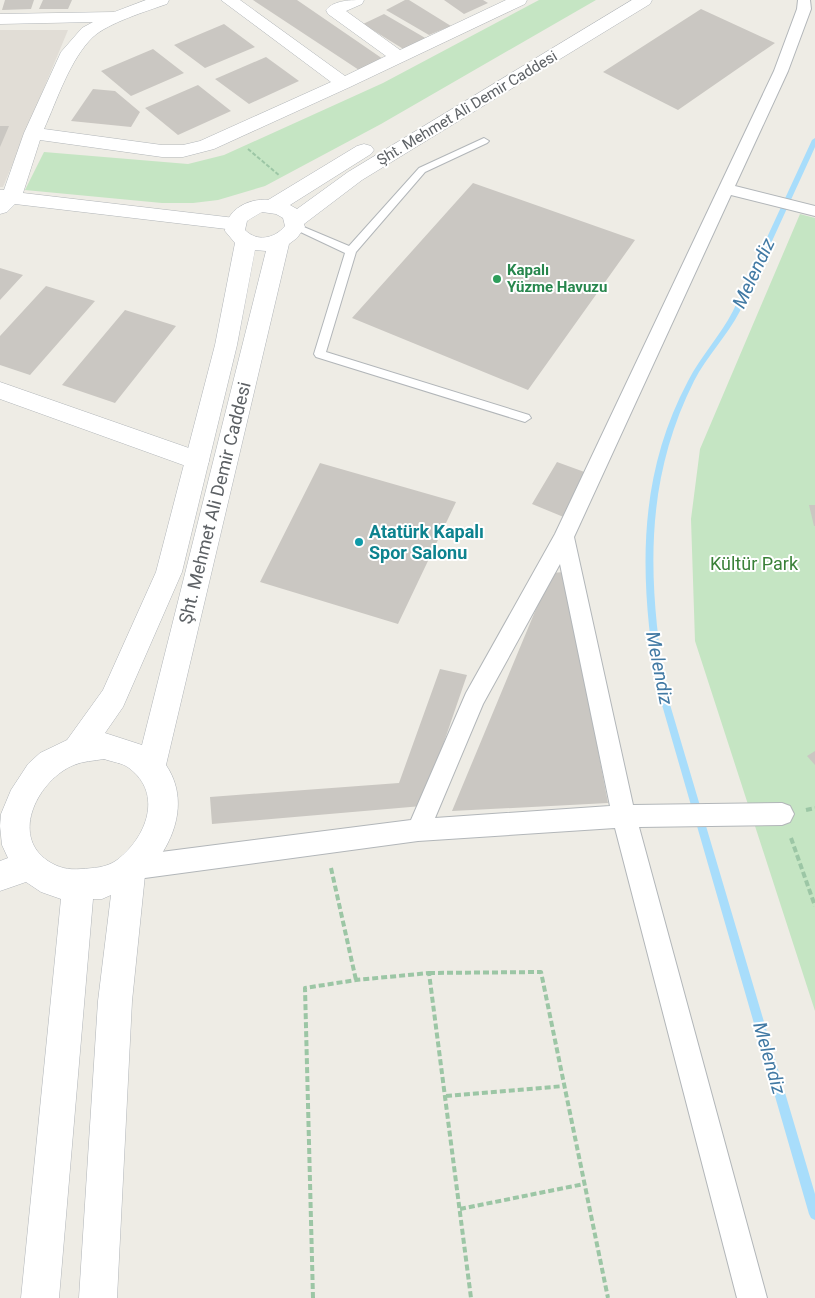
<svg xmlns="http://www.w3.org/2000/svg" width="815" height="1298" font-family="Roboto,sans-serif">
  <rect width="100%" height="100%" fill="#eeece5"/>
  <path fill="#e1ddd6" d="M0,30H68L3,187H0Z"/>
  <path fill="#c5e5c3" d="M539,0H596L381,124L265,186L218,200L193,203H162L25,190L44,152L188,164L224,155L383,83Z
    M800,214L815,218V1011L695,641L691,519L700,449Z"/>
  <g fill="none" stroke-linecap="round" stroke-linejoin="round">
    <path fill="#a8ddfb" fill-rule="evenodd" d="M815,138V147L811,156L740,311C727,336 707,356 694,381C643,483 648,582 666,691L815,1194V1220L811,1218L809,1214L658,691C640,583 635,481 688,381C701,356 720,336 733,311L812,140Z"/>
  </g>
  <path fill="#cac7c2" d="M5,0H34L31,9L2,10Z
    M43,0H72L68,9H39Z
    M253,0H297L383,59L359,70Z
    M405,0H409L451,26L429,35L386,10Z
    M444,0H483L488,3L464,14Z
    M701,9L775,43L678,110L603,72Z
    M384,14L427,39L405,50L363,24Z
    M224,24L255,47L205,68L174,45Z
    M153,49L184,73L131,96L101,71Z
    M266,57L299,81L249,104L215,79Z
    M198,85L231,111L178,135L145,108Z
    M93,89L115,91L140,112L131,127L71,121Z
    M0,126H9L0,147Z
    M473,183L635,240L528,390L352,318Z
    M0,268L23,275L0,300Z
    M46,286L95,301L30,375L0,365V336Z
    M125,310L176,326L115,403L62,385Z
    M557,462L590,474L566,518L532,504Z
    M320,463L456,502L398,624L260,582Z
    M809,505H815V526H814Z
    M564,572L608,803L452,811L551,573Z
    M440,669L467,675L422,806L212,824L210,797L399,783Z
    M815,751V765L807,756Z"/>
  <g fill="none" stroke-linecap="round" stroke-linejoin="round">
    <defs>
      <path id="service" d="M484,138L489,141L487,143L425,172L356,252L326,352L529,415L531,418L525,422L316,357L314,354L345,253L290,227L291,225H299L349,246L419,168Z"/>
      <path id="pedestrian" d="M798,0H810L811,9L788,71L735,186L815,206V216L731,195L574,537L633,805L782,803L790,806L794,814L790,822L782,825L639,827L767,1298H737L615,828L418,841L130,880L121,876L118,868L121,860L130,856L411,820L466,693L555,534L774,71L797,9ZM560,564L610,806L435,818L483,704Z"/>
      <path id="minor" d="M146,0H169L167,4C147,11 108,23 93,37C70,59 57,100 44,129L162,145H183L200,141L331,82L221,0H240L345,76L386,56L328,14L326,10C334,0 351,0 364,0L362,4L346,11L400,50L506,0H527L525,4L350,87L214,149L183,157H162L40,140L23,193L235,218L242,219L245,224L242,229L235,230L15,204L7,212L0,214V190H4L24,133L61,52L82,28L93,22L0,24V14L114,12Z
        M0,382L206,454L209,461L206,468L197,470L0,399Z"/>
      <path id="secondary" d="M632,0H652L650,4L362,180L304,224L305,227L297,238L289,244L166,765C191,802 173,846 145,875L132,1001L117,1298H79L98,1001L111,895L102,899H93L59,1298H21L61,899L41,892L26,882L0,891V861L8,858L2,845L0,826L1,814L11,790L28,764L40,753L67,740L103,690L156,572L215,345L235,243L225,231C226,210 248,198 268,200L357,146L364,144L371,146L374,150L371,154L290,205L297,209L348,172ZM262,212L276,214L283,218L285,226C274,239 257,242 245,230L247,221ZM255,250L266,251L142,745L105,733L123,707L182,572L237,345ZM104,759C112,762 123,763 129,768C164,794 146,838 117,860C106,868 93,868 81,869C68,870 59,868 48,861C9,835 39,779 74,765C83,761 94,761 104,759Z"/>
    </defs>
    <use href="#service" stroke="#b2b6b9" stroke-width="2"/>
    <use href="#pedestrian" stroke="#b2b6b9" stroke-width="2"/>
    <use href="#minor" stroke="#b2b6b9" stroke-width="1"/>
    <use href="#secondary" stroke="#b1b5b9" stroke-width="1"/>
    <path stroke="#9cc6a5" stroke-width="2" stroke-dasharray="4 2" stroke-linecap="butt" d="M248,149L280,176"/>
    <path stroke="#9cc6a5" stroke-width="4" stroke-dasharray="6 3" stroke-linecap="butt" d="M806,810L815,808
      M791,838L815,906
      M331,868L356,980
      M429,973L541,972L608,1298
      M446,1096L564,1086
      M460,1209L584,1184
      M313,1298L305,988L356,980L429,973L471,1298"/>
    <use href="#service" fill="#fff" fill-rule="evenodd"/>
    <use href="#pedestrian" fill="#fff" fill-rule="evenodd"/>
    <use href="#minor" fill="#fff" fill-rule="evenodd"/>
    <use href="#secondary" fill="#fff" fill-rule="evenodd"/>
  </g>
  <circle fill="#2e9e5b" stroke="#fff" stroke-width="2" cx="497" cy="279" r="5"/>
  <circle fill="#0f9aa8" stroke="#fff" stroke-width="2" cx="359" cy="542" r="5"/>
  <g text-anchor="middle" stroke-width="4" stroke-linejoin="round" paint-order="stroke">
    <g font-size="15" fill="#5d6165" stroke="#fff">
      <text transform="translate(467 108) rotate(-31)" y="5">Şht. Mehmet Ali Demir Caddesi</text>
    </g>
    <g font-size="15" font-weight="bold" fill="#27864d" stroke="#fff" text-anchor="start">
      <text x="507" y="275">Kapalı<tspan x="507" dy="17">Yüzme Havuzu</tspan></text>
    </g>
    <g font-size="18" fill="#5d6165" stroke="#fff">
      <text transform="translate(215 503) rotate(-76)" y="6">Şht. Mehmet Ali Demir Caddesi</text>
    </g>
    <g font-size="18" font-weight="bold" fill="#0d838f" stroke="#fff" text-anchor="start">
      <text x="369" y="538">Atatürk Kapalı<tspan x="369" dy="21">Spor Salonu</tspan></text>
    </g>
    <g font-size="18" fill="#3a8138" stroke="#fff">
      <text x="754" y="570">Kültür Park</text>
    </g>
    <g font-size="19" font-style="italic" fill="#427aa4" stroke="#fff">
      <text transform="translate(753 273) rotate(-65)" y="7">Melendiz</text>
      <text transform="translate(660 668) rotate(79)" y="7">Melendiz</text>
      <text transform="translate(770 1058) rotate(74)" y="7">Melendiz</text>
    </g>
  </g>
</svg>
